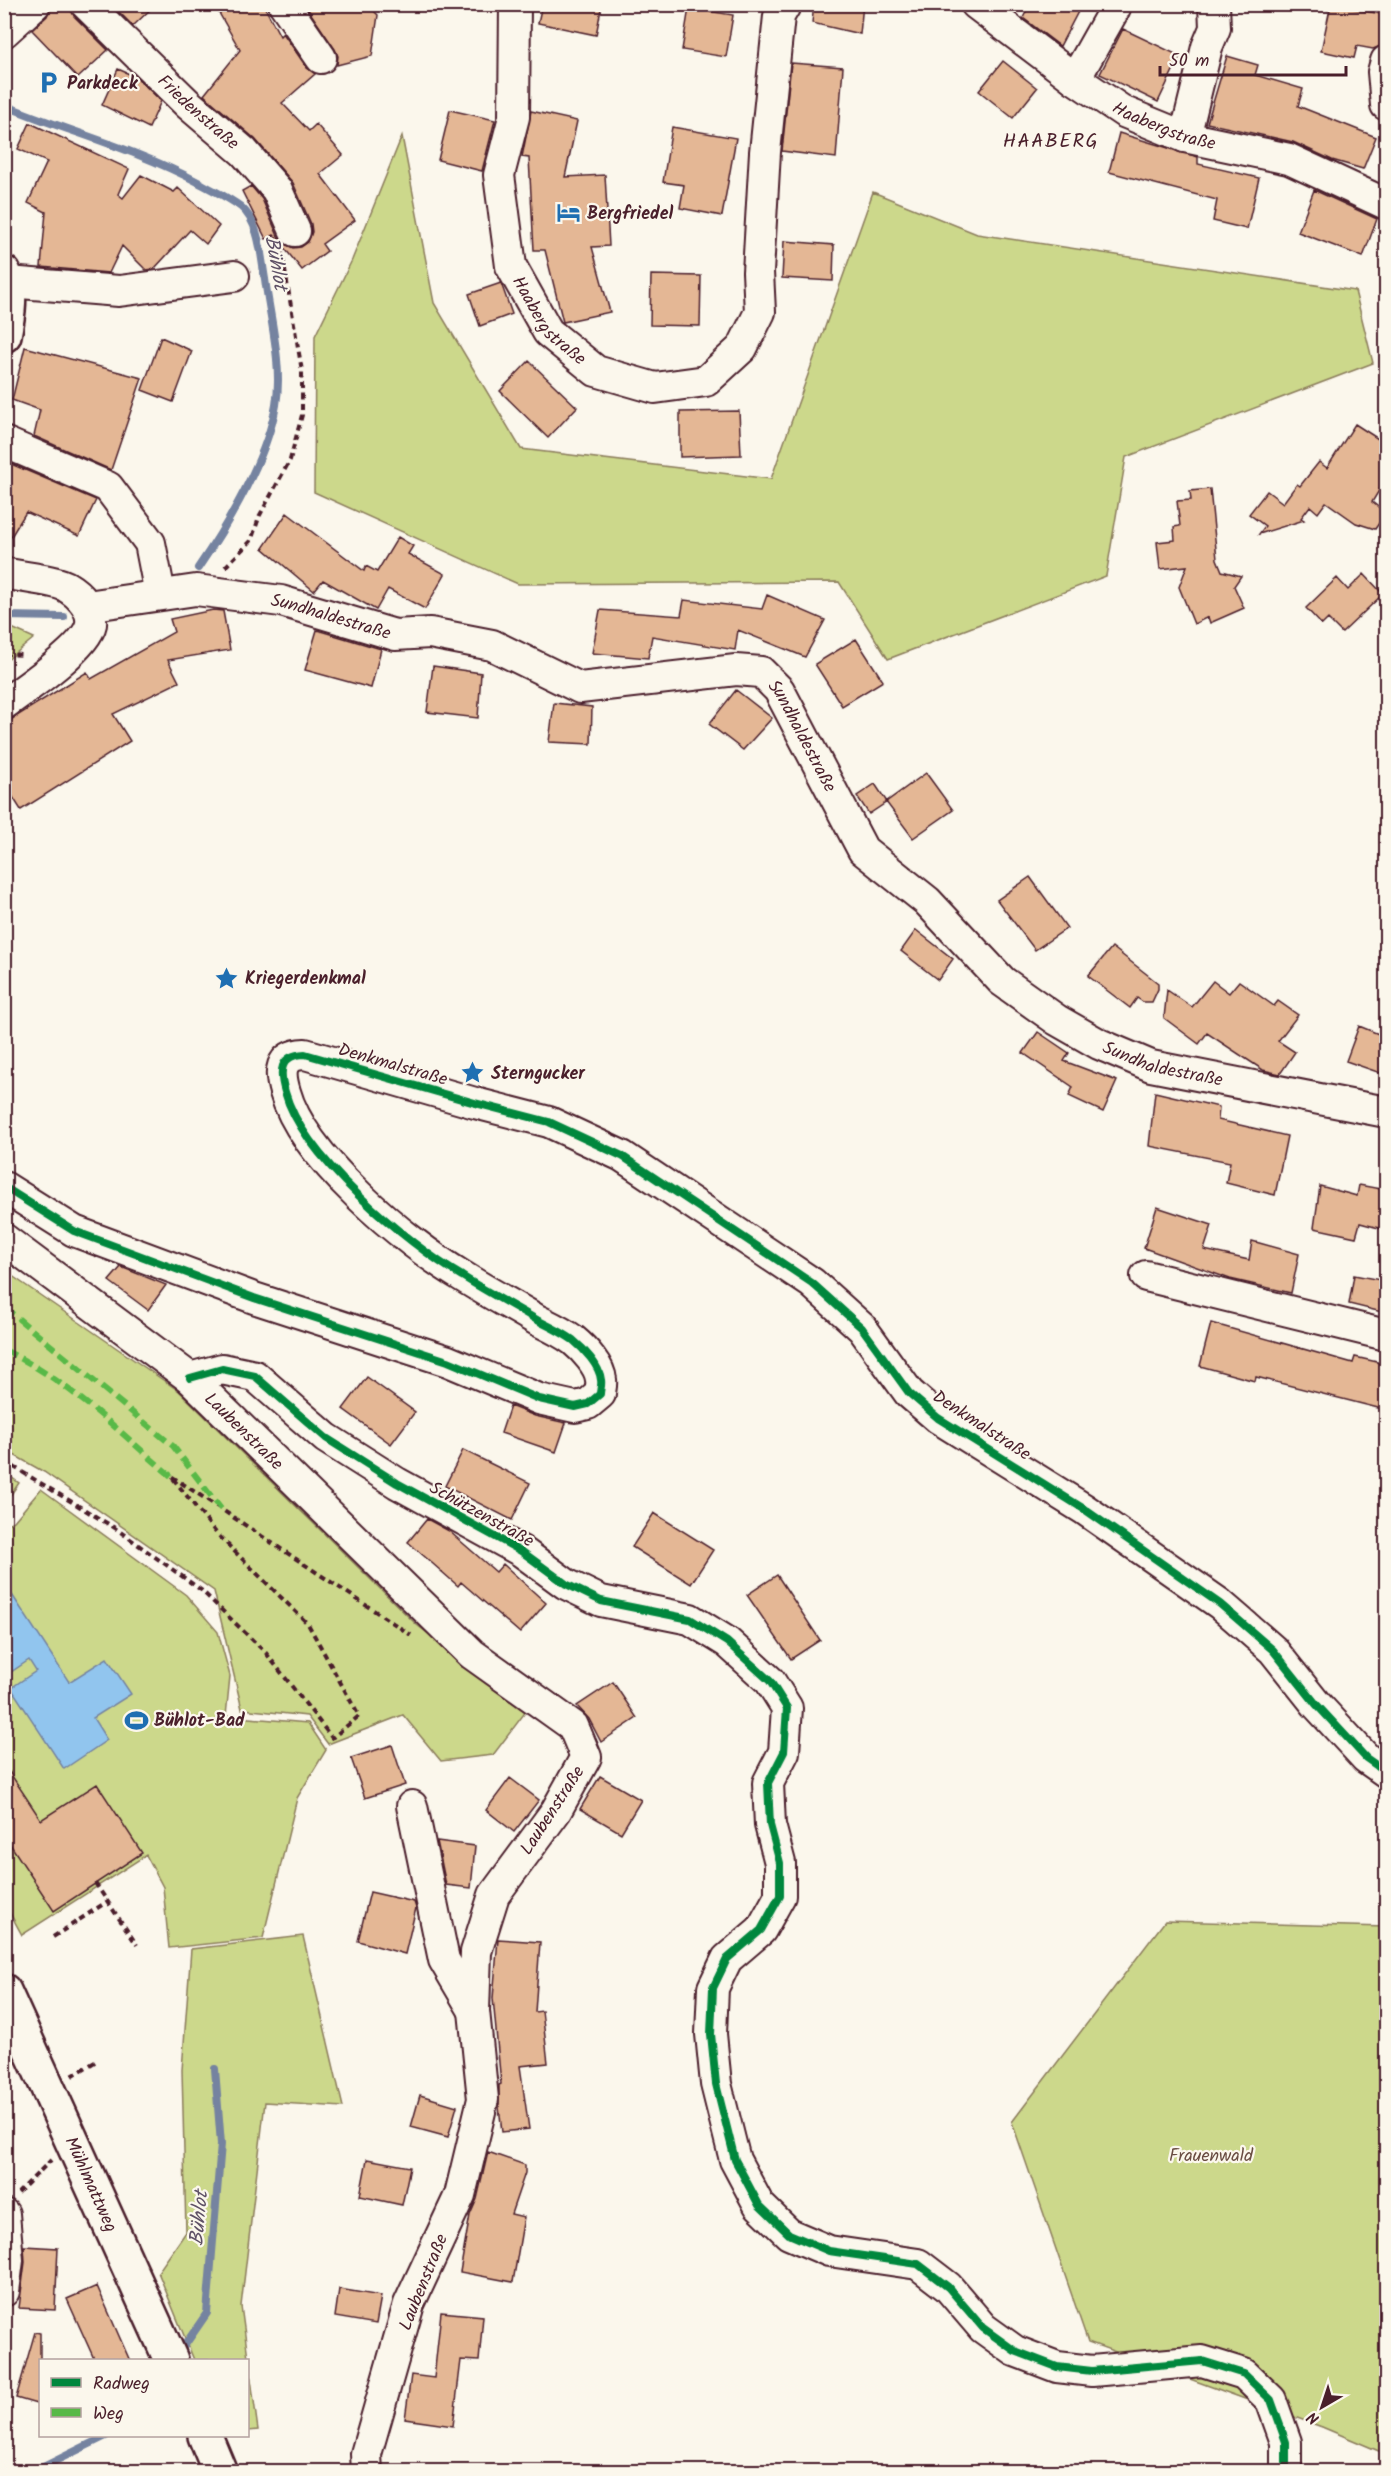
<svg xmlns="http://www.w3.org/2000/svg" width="1391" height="2476" font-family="Kalam,sans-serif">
  <rect width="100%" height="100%" fill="#fbf7ec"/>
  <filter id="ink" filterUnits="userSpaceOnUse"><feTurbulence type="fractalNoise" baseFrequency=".0167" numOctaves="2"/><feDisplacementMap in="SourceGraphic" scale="12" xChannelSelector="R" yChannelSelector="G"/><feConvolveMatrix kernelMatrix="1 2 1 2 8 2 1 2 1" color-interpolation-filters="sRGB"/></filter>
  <g filter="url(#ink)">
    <path fill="#ccd88b" stroke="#8b7c5b" stroke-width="1.5" d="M402,136L434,303L521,449L771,479L873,192L977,234L1355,291L1373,363L1126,457L1106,576L888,659L839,582L518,584L314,492L315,336L352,260Z
      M5,625L34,638L5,662Z
      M5,1271L179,1391L417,1625L527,1710L493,1755L441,1761L403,1715L328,1744L307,1716L242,1709L214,1591L44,1472L5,1450Z
      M4,1472L19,1483L5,1503H4Z
      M41,1489L186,1595L218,1632L230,1676L226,1716L308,1723L326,1750L297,1798L263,1938L169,1948L163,1887L146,1855L22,1935L4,1902V1525L14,1521Z
      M1165,1921L1386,1927V2454L1322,2427L1088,2342L1012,2122Z
      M303,1936L343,2107L265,2102L241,2306L258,2430L248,2431V2360H194L158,2272L186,2232L182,2070L191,1949Z"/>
    <path fill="#91c5ee" stroke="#7583a0" stroke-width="1.5" d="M5,1584L69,1682L107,1658L131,1694L93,1718L107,1740L64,1769L11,1688L36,1671L29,1660L5,1676Z"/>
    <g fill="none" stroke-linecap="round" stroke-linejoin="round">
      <path stroke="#7583a0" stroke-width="8" d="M4,105C69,132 136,149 198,182C212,190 228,197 241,207C260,223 261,257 265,279C270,318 283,366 276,405C267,458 228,524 198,568
        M4,616L64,617
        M178,2355L207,2313L221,2144L215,2069
        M33,2472L106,2436"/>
    </g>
    <path fill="#e4b795" stroke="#4a1f2b" stroke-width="1.5" d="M52,4H69L74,16L108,50L78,78L32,30L47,16Z
      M111,4H156L133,26Z
      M214,4H263L280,36L283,33L307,68L315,74L282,103L309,131L316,124L343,155L320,174L355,220L322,244L327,251L302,270L274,235L266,239L242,191L251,186L262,199L279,238L284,244L293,248L301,247L308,242L312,232L311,224L293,183L255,139L204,95L240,50Z
      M311,4H367L378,15L372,56L337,65L338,56L335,49L307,8Z
      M542,4H602L596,35L538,23Z
      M814,4H863L860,34L812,23Z
      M1030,4H1082L1060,46L1023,18Z
      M1331,4L1386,15V44L1373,49L1357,46L1354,58L1321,51Z
      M689,8L733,15L726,57L682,50Z
      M1123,29L1180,56L1158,102L1100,74Z
      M1227,56L1258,65L1255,75L1303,89L1298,106L1376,137L1363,169L1332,160L1293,142L1207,123Z
      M1003,61L1037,88L1013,118L979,91Z
      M791,63L843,67L836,158L782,151Z
      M118,69L136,77L161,101L149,128L102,105Z
      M450,110L495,120L482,171L438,160Z
      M531,111L577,121L565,177L605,175L609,246L592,247L610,312L563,322L545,250H534L529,158L522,157Z
      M30,123L129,169L118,194L123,198L141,175L174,192L178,188L219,226L206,244L190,230L154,269L146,270L122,246L109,273L41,267L46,212L28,203L47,162L18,149Z
      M672,127L736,138L722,216L680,208L684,185L663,182Z
      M1119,133L1198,157V164L1259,178L1247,229L1213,221L1217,200L1109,172Z
      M1314,190L1377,219L1363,257L1298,232Z
      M784,241L834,245L833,281L782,278Z
      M651,275L701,276L700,326L650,325Z
      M501,283L512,314L480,326L469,294Z
      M161,337L192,351L173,402L142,390Z
      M25,347L142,378L111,470L34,436L40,410L12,400Z
      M529,361L577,407L548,438L500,391Z
      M739,411L741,455L680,457V412Z
      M1355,424L1386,444V479L1372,502L1386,513L1375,529L1356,523L1326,502L1318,513L1310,506L1301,518L1304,520L1259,534L1265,526L1249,514L1267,491L1283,503L1297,484L1300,486L1319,462L1327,468Z
      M4,461L96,500L79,536L26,512L4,548Z
      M1210,489L1217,559L1222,571L1241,576L1234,586L1244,608L1210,623L1208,617L1194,624L1179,587L1187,566L1160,569L1157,542L1175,540L1174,527L1180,526L1177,501L1191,500L1190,491Z
      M287,513L364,571L366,566L377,572L398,537L413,546L408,554L445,574L425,609L388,589L376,610L323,580L314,591L263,548Z
      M1364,574L1383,594L1342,633L1328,619L1322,625L1306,608L1337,578L1348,590Z
      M767,595L825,620L805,657L738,630L735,650L652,636L648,658L592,653L600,610L681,616L684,600L762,609Z
      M213,610L223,611L230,650L168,660L179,682L113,714L130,741L21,810L4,783V724L87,672L91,679L174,632L170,619Z
      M317,630L381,649L371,688L305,670Z
      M856,639L883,681L842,706L815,664Z
      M433,666L481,673L478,718L427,712Z
      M736,690L772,718L743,750L709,724Z
      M554,703L592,707L591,744L549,742Z
      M926,773L953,810L913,838L886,802Z
      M875,784L887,802L869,814L857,796Z
      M1030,877L1067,928L1035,950L997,900Z
      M916,930L953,959L938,980L901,951Z
      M1112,947L1158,983V989L1152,1002H1143L1137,998L1130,1008L1088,976Z
      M1213,981L1229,993L1239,981L1274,1006L1278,1001L1298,1015L1278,1041L1295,1052L1280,1074L1263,1070L1207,1033L1199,1044L1164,1018L1167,990L1192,1007Z
      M1359,1026L1386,1037V1075L1346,1061Z
      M1038,1032L1069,1053L1064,1061L1117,1081L1103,1112L1069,1096L1073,1087L1023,1053Z
      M1155,1092L1219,1107L1218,1120L1287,1136L1275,1195L1226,1183L1230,1162L1149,1146Z
      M1359,1185L1386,1190V1230L1360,1223L1356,1237L1314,1228L1320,1186L1357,1196Z
      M1157,1207L1212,1225L1204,1250L1249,1260L1252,1241L1299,1254L1291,1293L1230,1279L1144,1248Z
      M121,1267L166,1285L148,1310L109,1281Z
      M1354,1275L1386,1281V1313L1349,1304Z
      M1211,1323L1353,1363L1355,1357L1386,1364V1410L1256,1377L1255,1381L1200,1366Z
      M367,1377L415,1412L391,1444L343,1409Z
      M510,1406L535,1416L566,1423L556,1452L501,1433Z
      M463,1450L530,1483L512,1520L445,1486Z
      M654,1513L713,1550L691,1584L632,1547Z
      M427,1519L449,1531L496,1572L503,1564L546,1603L520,1633L461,1582L458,1586L408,1542Z
      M777,1575L820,1640L791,1659L747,1595Z
      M613,1682L637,1718L601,1742L589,1719L577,1706Z
      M392,1745L405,1785L365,1798L351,1758Z
      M4,1764L41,1820L97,1784L142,1853L54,1911L4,1835Z
      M600,1776L641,1800L621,1833L580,1809Z
      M510,1778L539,1800L514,1832L486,1810Z
      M437,1841L475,1846L471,1888L446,1885Z
      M370,1892L414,1902L416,1908L405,1954L358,1941Z
      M498,1939L540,1942L535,2012L542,2011L548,2063L520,2066L529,2129L502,2132L499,2107V2085L501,2084L493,1998Z
      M420,2095L457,2106L448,2137L411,2127Z
      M488,2152L525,2165V2173L511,2214L524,2217L513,2282L460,2272L470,2215L477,2199Z
      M367,2159L410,2167L402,2205L360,2196Z
      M24,2246L58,2248L55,2310L19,2308L25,2262Z
      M97,2286L130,2361H95L67,2299Z
      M339,2289L381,2296L376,2324L335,2317Z
      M441,2312L483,2316L479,2361L461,2360L453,2426L405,2419L411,2375L434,2378Z
      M35,2332L40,2333V2405L16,2398Z"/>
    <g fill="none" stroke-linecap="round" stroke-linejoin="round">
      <defs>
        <g id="minor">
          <path id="s1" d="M86,4L188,104L244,152L277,190L295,231"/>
          <path d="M284,4L321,58"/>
          <path id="s2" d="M515,4L514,117L499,175L511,266L548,332L596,371L655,388L706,381L742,348L760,312L758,272L765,152L779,16L786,4"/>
          <path id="s3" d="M976,4L1075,79L1124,112L1185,137L1289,159L1386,204"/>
          <path d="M4,32L35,4"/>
          <path d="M1386,61L1383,72L1386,105"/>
          <path d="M1075,79L1115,8"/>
          <path d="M1185,137L1207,47L1215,28L1214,4"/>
          <path d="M8,282L119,291L234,276"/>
          <path d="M4,442L108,487L150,543L160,594"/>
          <path d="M4,573C19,577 57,580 67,587C79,594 93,609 91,624C86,648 25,689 4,704"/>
          <path id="s4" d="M87,606L196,590L281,601L395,635L430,633L492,645L580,688L736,670L761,672L779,690L863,850L927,901L1002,981L1057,1020L1099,1044L1151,1066L1386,1112"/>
          <path d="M4,1187L74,1231L254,1298L448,1361L539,1399L575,1407L588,1404L600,1394C600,1390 602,1384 601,1380C600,1366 584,1349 573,1340C562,1332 549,1326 537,1320C512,1305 487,1292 462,1276C405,1242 303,1157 285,1092C279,1072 279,1055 305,1054L475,1103L549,1122L622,1156L812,1283L862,1328L909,1393L938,1418L1084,1509L1220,1604L1273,1650L1316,1704L1366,1758L1386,1772"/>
          <path id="s5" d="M4,1239L190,1378L472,1654L573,1726L586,1757L556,1811L494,1895L476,1952L474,2011L483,2099L460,2195L409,2304L366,2454L367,2472"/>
          <path d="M1146,1276L1386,1335"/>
          <path d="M190,1378L222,1369L255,1376L326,1438L397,1483L521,1551L566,1584L601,1601L690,1619L727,1642L770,1681L787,1708L784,1752L768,1783L770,1825L780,1863V1896L761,1930L727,1959L713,1988L711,2034L716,2084L735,2160L759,2205L789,2234L829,2251L918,2264L948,2287L983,2328L1015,2351L1057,2367L1092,2371L1202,2361L1244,2374L1271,2400L1286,2442V2472"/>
          <path d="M412,1806L444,1960L474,2011"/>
          <path d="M4,2214L8,2260L4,2291"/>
        </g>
        <g id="major">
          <path d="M4,273C12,292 8,316 4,335"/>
          <path id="s6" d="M4,1991L171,2360"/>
          <path d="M205,2436L220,2472"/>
        </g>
      </defs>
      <use href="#minor" stroke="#4a1f2b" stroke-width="34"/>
      <use href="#major" stroke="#4a1f2b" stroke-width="38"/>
      <path stroke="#4a1f2b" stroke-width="4" stroke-dasharray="6 4.5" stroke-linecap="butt" d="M225,567L251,541L260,515L290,460L302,415V371L282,253
        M4,654L25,655
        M4,1461L115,1528L201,1590L266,1653L332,1738L359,1716L308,1624L217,1534L171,1476L411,1635
        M95,1883L137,1945
        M53,1937L108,1901
        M72,2076L98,2060
        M18,2193L51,2160"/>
      <use href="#minor" stroke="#fbf7ec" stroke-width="30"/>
      <use href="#major" stroke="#fbf7ec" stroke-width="33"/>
      <path stroke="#58b947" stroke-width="6" stroke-dasharray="12 6" stroke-linecap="butt" d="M4,1307L173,1446L221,1509
        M4,1350C68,1380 118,1431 171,1476"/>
      <defs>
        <path id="cycleway" d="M4,1187L74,1231L254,1298L448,1361L539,1399L575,1407L588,1404L600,1394C600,1390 602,1384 601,1380C600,1366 584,1349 573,1340C562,1332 549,1326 537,1320C512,1305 487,1292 462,1276C405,1242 303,1157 285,1092C279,1072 279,1055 305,1054L475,1103L549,1122L622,1156L812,1283L862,1328L909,1393L938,1418L1084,1509L1220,1604L1273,1650L1316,1704L1366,1758L1386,1772
          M190,1378L222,1369L255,1376L326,1438L397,1483L521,1551L566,1584L601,1601L690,1619L727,1642L770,1681L787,1708L784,1752L768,1783L770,1825L780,1863V1896L761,1930L727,1959L713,1988L711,2034L716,2084L735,2160L759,2205L789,2234L829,2251L918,2264L948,2287L983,2328L1015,2351L1057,2367L1092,2371L1202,2361L1244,2374L1271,2400L1286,2442V2472
          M4,2214L8,2260L4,2291"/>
      </defs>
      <use href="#cycleway" stroke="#fbf7ec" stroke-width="11"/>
      <use href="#cycleway" stroke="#00873e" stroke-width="8"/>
    </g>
  </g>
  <defs>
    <symbol id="parking-bare" viewBox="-9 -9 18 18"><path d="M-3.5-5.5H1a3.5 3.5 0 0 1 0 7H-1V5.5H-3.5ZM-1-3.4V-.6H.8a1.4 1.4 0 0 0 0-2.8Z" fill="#1f6fb2" stroke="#fbf7ec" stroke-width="2.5" paint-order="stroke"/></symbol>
    <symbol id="hotel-bare" viewBox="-9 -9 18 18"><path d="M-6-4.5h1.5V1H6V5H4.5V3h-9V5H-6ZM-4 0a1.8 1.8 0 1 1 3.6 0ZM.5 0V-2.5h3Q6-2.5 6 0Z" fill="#1f6fb2" stroke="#fbf7ec" stroke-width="2.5" paint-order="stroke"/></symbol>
    <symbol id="sight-bare" viewBox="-9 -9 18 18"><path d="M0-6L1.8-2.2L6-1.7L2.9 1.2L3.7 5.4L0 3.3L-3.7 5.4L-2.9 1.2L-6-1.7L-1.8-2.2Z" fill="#1f6fb2" stroke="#fbf7ec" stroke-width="2.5" paint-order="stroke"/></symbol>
    <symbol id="stadium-bare" viewBox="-9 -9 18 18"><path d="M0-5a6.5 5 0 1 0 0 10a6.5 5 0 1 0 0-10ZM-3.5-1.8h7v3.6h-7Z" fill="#1f6fb2" stroke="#fbf7ec" stroke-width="2.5" paint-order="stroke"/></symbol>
  </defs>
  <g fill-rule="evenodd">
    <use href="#parking-bare" x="32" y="66" width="33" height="33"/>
    <use href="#hotel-bare" x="552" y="196" width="33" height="33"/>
    <use href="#sight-bare" x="210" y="962" width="33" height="33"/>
    <use href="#sight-bare" x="456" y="1056" width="33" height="33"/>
    <use href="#stadium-bare" x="120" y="1704" width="33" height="33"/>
  </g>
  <g text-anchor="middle" stroke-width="4.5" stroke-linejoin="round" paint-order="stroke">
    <g font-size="18" font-weight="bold" fill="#4a1f2b" stroke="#fbf7ec" text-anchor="start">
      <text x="67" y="89">Parkdeck</text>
      <text x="587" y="219">Bergfriedel</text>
      <text x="245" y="984">Kriegerdenkmal</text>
      <text x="491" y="1079">Sterngucker</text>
      <text x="154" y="1726">Bühlot-Bad</text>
    </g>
    <g font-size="18" fill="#4a1f2b" stroke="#fbf7ec">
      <text dy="6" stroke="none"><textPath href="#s1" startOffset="156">Friedenstraße</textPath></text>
      <text dy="6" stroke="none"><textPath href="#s3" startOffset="226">Haabergstraße</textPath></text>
      <text dy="6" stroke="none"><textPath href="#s2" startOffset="332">Haabergstraße</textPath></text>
      <text dy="6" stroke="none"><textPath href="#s4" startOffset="248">Sundhaldestraße</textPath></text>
      <text dy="6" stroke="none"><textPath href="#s4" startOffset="770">Sundhaldestraße</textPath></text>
      <text dy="6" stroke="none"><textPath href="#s4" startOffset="1274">Sundhaldestraße</textPath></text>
      <text transform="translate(393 1064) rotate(16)" y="6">Denkmalstraße</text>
      <text transform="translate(982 1425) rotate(33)" y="6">Denkmalstraße</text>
      <text dy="6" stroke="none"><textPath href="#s5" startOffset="308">Laubenstraße</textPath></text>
      <text transform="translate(482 1514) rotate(29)" y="6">Schützenstraße</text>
      <text transform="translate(552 1810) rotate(-57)" y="6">Laubenstraße</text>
      <text dy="6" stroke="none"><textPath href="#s6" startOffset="212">Mühlmattweg</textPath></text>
      <text transform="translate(423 2282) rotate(-68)" y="6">Laubenstraße</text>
    </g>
    <g font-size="18" fill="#6a4d43" stroke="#fbf7ec">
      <text x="1211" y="2161">Frauenwald</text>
    </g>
    <g font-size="20" letter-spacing="1.5" fill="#4a1f2b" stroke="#fbf7ec">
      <text x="1051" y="147">HAABERG</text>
    </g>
    <g font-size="20" font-style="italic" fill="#5f5166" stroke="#fbf7ec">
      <text transform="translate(277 263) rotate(80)" y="7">Bühlot</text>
      <text transform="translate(198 2218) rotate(-85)" y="7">Bühlot</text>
    </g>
  </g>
  <rect width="1391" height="2476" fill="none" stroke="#fbf7ec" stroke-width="24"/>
  <rect x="12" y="12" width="1367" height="2452" fill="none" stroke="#4a1f2b" stroke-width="2" filter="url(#ink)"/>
  <rect x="39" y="2359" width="210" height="78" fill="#fbf7ec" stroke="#b4a19f" stroke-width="1.5"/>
  <rect x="51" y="2378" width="30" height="9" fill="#00873e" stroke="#b4a19f" stroke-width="1.5"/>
  <text x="93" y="2389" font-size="18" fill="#4a1f2b">Radweg</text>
  <rect x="51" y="2408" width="30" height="9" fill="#58b947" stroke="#b4a19f" stroke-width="1.5"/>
  <text x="93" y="2419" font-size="18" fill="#4a1f2b">Weg</text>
  <g transform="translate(1322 2407) rotate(219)" stroke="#fbf7ec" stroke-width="4.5" paint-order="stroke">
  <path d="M0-4.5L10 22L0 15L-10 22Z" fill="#4a1f2b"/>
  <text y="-9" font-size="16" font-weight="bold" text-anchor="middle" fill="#4a1f2b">N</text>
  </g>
  <path d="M1160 66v9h186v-9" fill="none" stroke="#4a1f2b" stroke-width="3"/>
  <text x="1169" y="66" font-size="18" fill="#4a1f2b" stroke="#fbf7ec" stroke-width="4.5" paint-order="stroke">50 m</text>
</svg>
